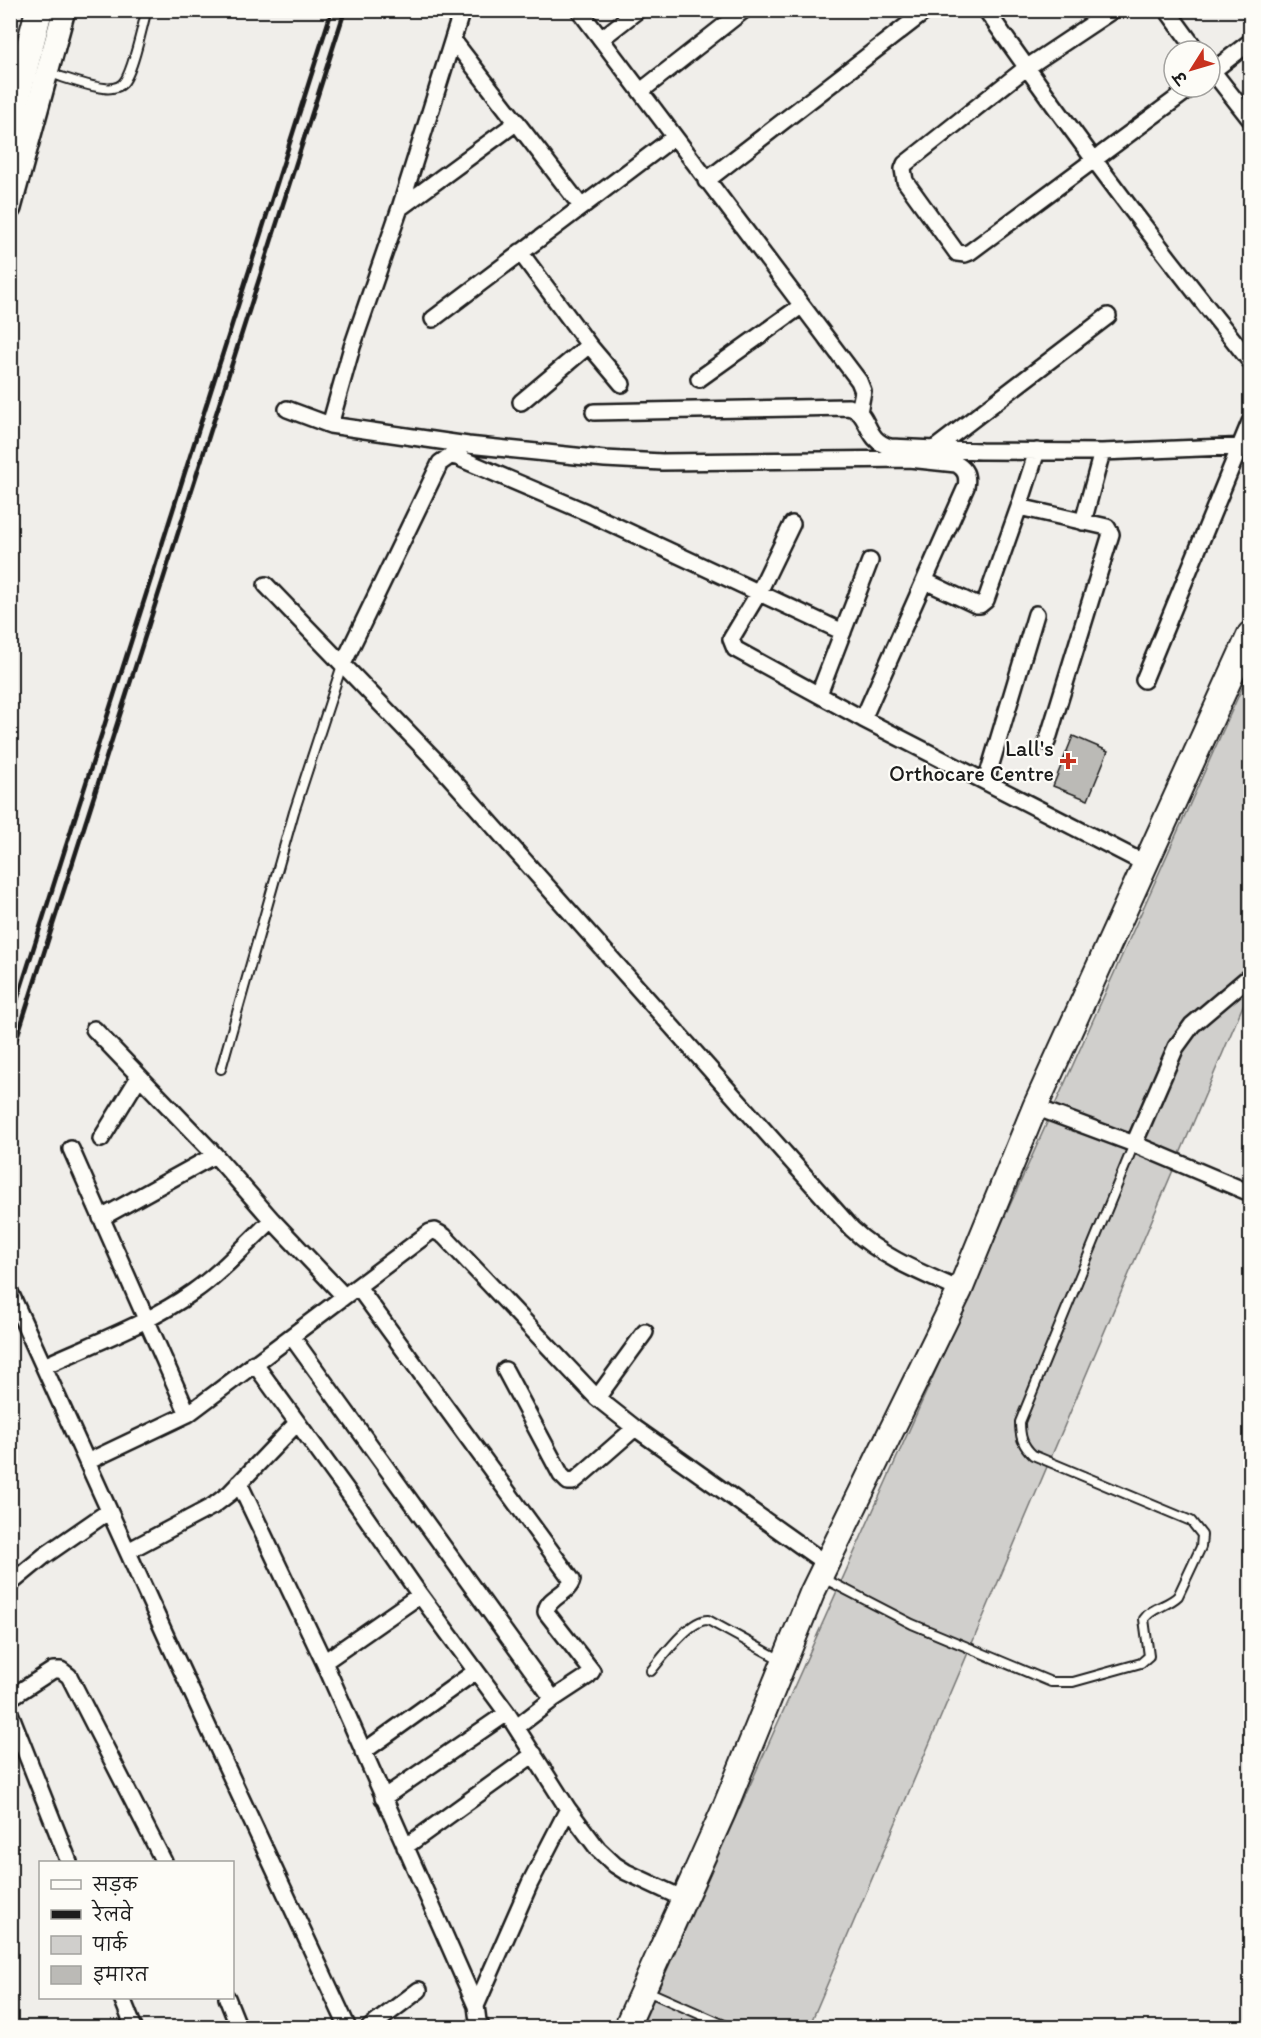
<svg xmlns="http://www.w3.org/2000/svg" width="1261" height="2038" font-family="Itim,'Playpen Sans Deva',sans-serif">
  <rect width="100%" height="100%" fill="#f0eeea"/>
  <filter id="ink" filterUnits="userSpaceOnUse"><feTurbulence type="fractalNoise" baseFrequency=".0167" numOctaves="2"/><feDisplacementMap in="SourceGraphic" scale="12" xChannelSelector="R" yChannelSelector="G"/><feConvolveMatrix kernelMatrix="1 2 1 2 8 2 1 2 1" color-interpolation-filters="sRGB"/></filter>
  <g filter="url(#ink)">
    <path fill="#d0cfcc" stroke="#767674" stroke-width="1.5" d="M1250,670V989L809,2027L641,2028Z"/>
    <path fill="#bbbab6" stroke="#1c1c1c" stroke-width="1.5" d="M1073,736L1108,751L1088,800L1053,786Z"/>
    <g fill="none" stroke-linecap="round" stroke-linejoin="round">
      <defs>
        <path id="service" d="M49,73C66,78 86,86 104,88C109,89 118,88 122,84C132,76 142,27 146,13
          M221,1069L294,812L342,665
          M823,1578L912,1624L1051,1682H1073L1141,1663L1149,1656L1144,1619C1152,1607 1168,1606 1178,1596L1201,1547L1202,1535L1191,1521L1033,1455C1022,1445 1020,1436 1020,1422L1134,1144
          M651,1671C663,1657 690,1619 708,1620L783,1661
          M645,1990L731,2028"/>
        <path id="minor" d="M579,10L859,381L863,391L859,412
          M986,10C1070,130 1158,247 1250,361
          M1113,10L1026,68L905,164L903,169L905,181L957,253L965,254L970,252L1192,87
          M1167,10L1197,51
          M601,39L638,10
          M453,40L581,206
          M1210,68L1250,119
          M1210,73L1250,42
          M641,91L744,10
          M706,181L927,10
          M400,208L517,122
          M520,252L589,345L622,384
          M433,319L674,137
          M699,379L801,306
          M521,402L589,345
          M287,409L330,425L468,445L605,459L662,462L909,459L956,464C966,469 968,477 966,487L863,719
          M594,412L848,407C871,411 863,440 890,447L981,451L1102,452L1250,446
          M330,425L352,347L400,208L462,10
          M934,449L1108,316
          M1019,507L1107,527L1111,534L1047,742
          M1083,522L1102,452
          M792,524L758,594L731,639L735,649L863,719L1146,864
          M925,581L976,605H980L986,600L1019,507L1037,451
          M266,585L433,758L852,1229C883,1258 922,1273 960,1290
          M343,664L440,463L450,456L457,457L586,512L843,632
          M1144,680L1250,422
          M819,694L870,561
          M986,781L1036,614
          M94,1029L215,1155L272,1220L344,1296
          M1035,1107L1134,1144L1250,1193
          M101,1139L139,1077
          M1134,1144L1176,1047L1192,1025L1250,976
          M71,1149L188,1414
          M101,1218L215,1155
          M358,1287L572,1580C569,1594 547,1597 546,1612L592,1671L588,1676L553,1699L517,1727
          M10,1292L175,1656L348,2028
          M292,1337L553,1699
          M254,1363L356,1503L420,1595L507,1713L568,1809L598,1849L615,1865L626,1872L684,1899
          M44,1366C94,1343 148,1324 193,1292C222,1272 246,1244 272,1220
          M505,1370L561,1475L568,1482H573L579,1477L635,1428L825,1563
          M597,1398L645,1332
          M87,1462L188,1414L430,1232L435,1231L444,1236L597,1398L635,1428
          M239,1483L324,1662L476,2006
          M128,1551L213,1506L230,1493L297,1423
          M10,1584L44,1556L109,1511
          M324,1662L420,1595
          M10,1698L53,1670H61L69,1676L164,1862
          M10,1713L69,1862
          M363,1752L476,1671
          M383,1798L507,1713
          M405,1847L534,1754
          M122,1998L134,2028
          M227,1998L239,2028
          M369,2028L419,1990
          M482,2028L478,2021L476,2006L530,1883L568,1809"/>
        <path id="secondary" d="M10,208L64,10"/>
        <path id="primary" d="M626,2028L723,1812L812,1593L960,1290L1035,1107L1250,634"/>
        <path id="trunk" d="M10,123L39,10"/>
      </defs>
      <use href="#service" stroke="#1c1c1c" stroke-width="12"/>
      <use href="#minor" stroke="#1c1c1c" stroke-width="20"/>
      <use href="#secondary" stroke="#1c1c1c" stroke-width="26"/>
      <use href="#primary" stroke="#1c1c1c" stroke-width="28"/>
      <use href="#trunk" stroke="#1c1c1c" stroke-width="30"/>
      <use href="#service" stroke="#fdfcf7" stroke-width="8"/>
      <use href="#minor" stroke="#fdfcf7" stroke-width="15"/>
      <use href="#secondary" stroke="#fdfcf7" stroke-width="21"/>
      <use href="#primary" stroke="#fdfcf7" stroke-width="24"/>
      <use href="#trunk" stroke="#fdfcf7" stroke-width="26"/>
      <path stroke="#1c1c1c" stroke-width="4.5" d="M10,1022L332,10
        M10,1059L345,10"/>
    </g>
  </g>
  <path fill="#c8321e" stroke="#fdfcf7" stroke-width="2" d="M1065 752h6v6h6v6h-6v6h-6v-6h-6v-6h6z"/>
  <g text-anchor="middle" stroke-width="4.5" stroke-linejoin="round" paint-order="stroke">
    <g font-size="22" fill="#1c1c1c" stroke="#fdfcf7" text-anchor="end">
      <text x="1054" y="756">Lall's<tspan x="1054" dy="25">Orthocare Centre</tspan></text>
    </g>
  </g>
  <rect width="1261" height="2038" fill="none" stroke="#fdfcf7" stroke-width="36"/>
  <rect x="18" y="18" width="1225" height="2002" fill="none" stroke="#1c1c1c" stroke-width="2" filter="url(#ink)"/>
  <rect x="39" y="1861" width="195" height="138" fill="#fdfcf7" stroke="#a3a29f" stroke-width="1.5"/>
  <rect x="51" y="1880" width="30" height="9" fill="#fdfcf7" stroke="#a3a29f" stroke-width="1.5"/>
  <text x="93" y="1891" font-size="18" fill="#1c1c1c">सड़क</text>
  <rect x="51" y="1910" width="30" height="9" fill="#1c1c1c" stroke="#a3a29f" stroke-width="1.5"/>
  <text x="93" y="1921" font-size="18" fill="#1c1c1c">रेलवे</text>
  <rect x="51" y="1936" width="30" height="18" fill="#d0cfcc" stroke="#a3a29f" stroke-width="1.5"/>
  <text x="93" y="1951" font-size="18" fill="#1c1c1c">पार्क</text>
  <rect x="51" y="1966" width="30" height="18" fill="#bbbab6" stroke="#a3a29f" stroke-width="1.5"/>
  <text x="93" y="1981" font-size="18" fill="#1c1c1c">इमारत</text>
  <g transform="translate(1192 69) rotate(233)"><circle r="28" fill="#fdfcf7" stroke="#a3a29f" stroke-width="1.5"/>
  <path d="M0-4.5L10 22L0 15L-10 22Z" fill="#c8321e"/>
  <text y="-9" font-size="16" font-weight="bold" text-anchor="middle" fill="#1c1c1c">उ</text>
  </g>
</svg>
